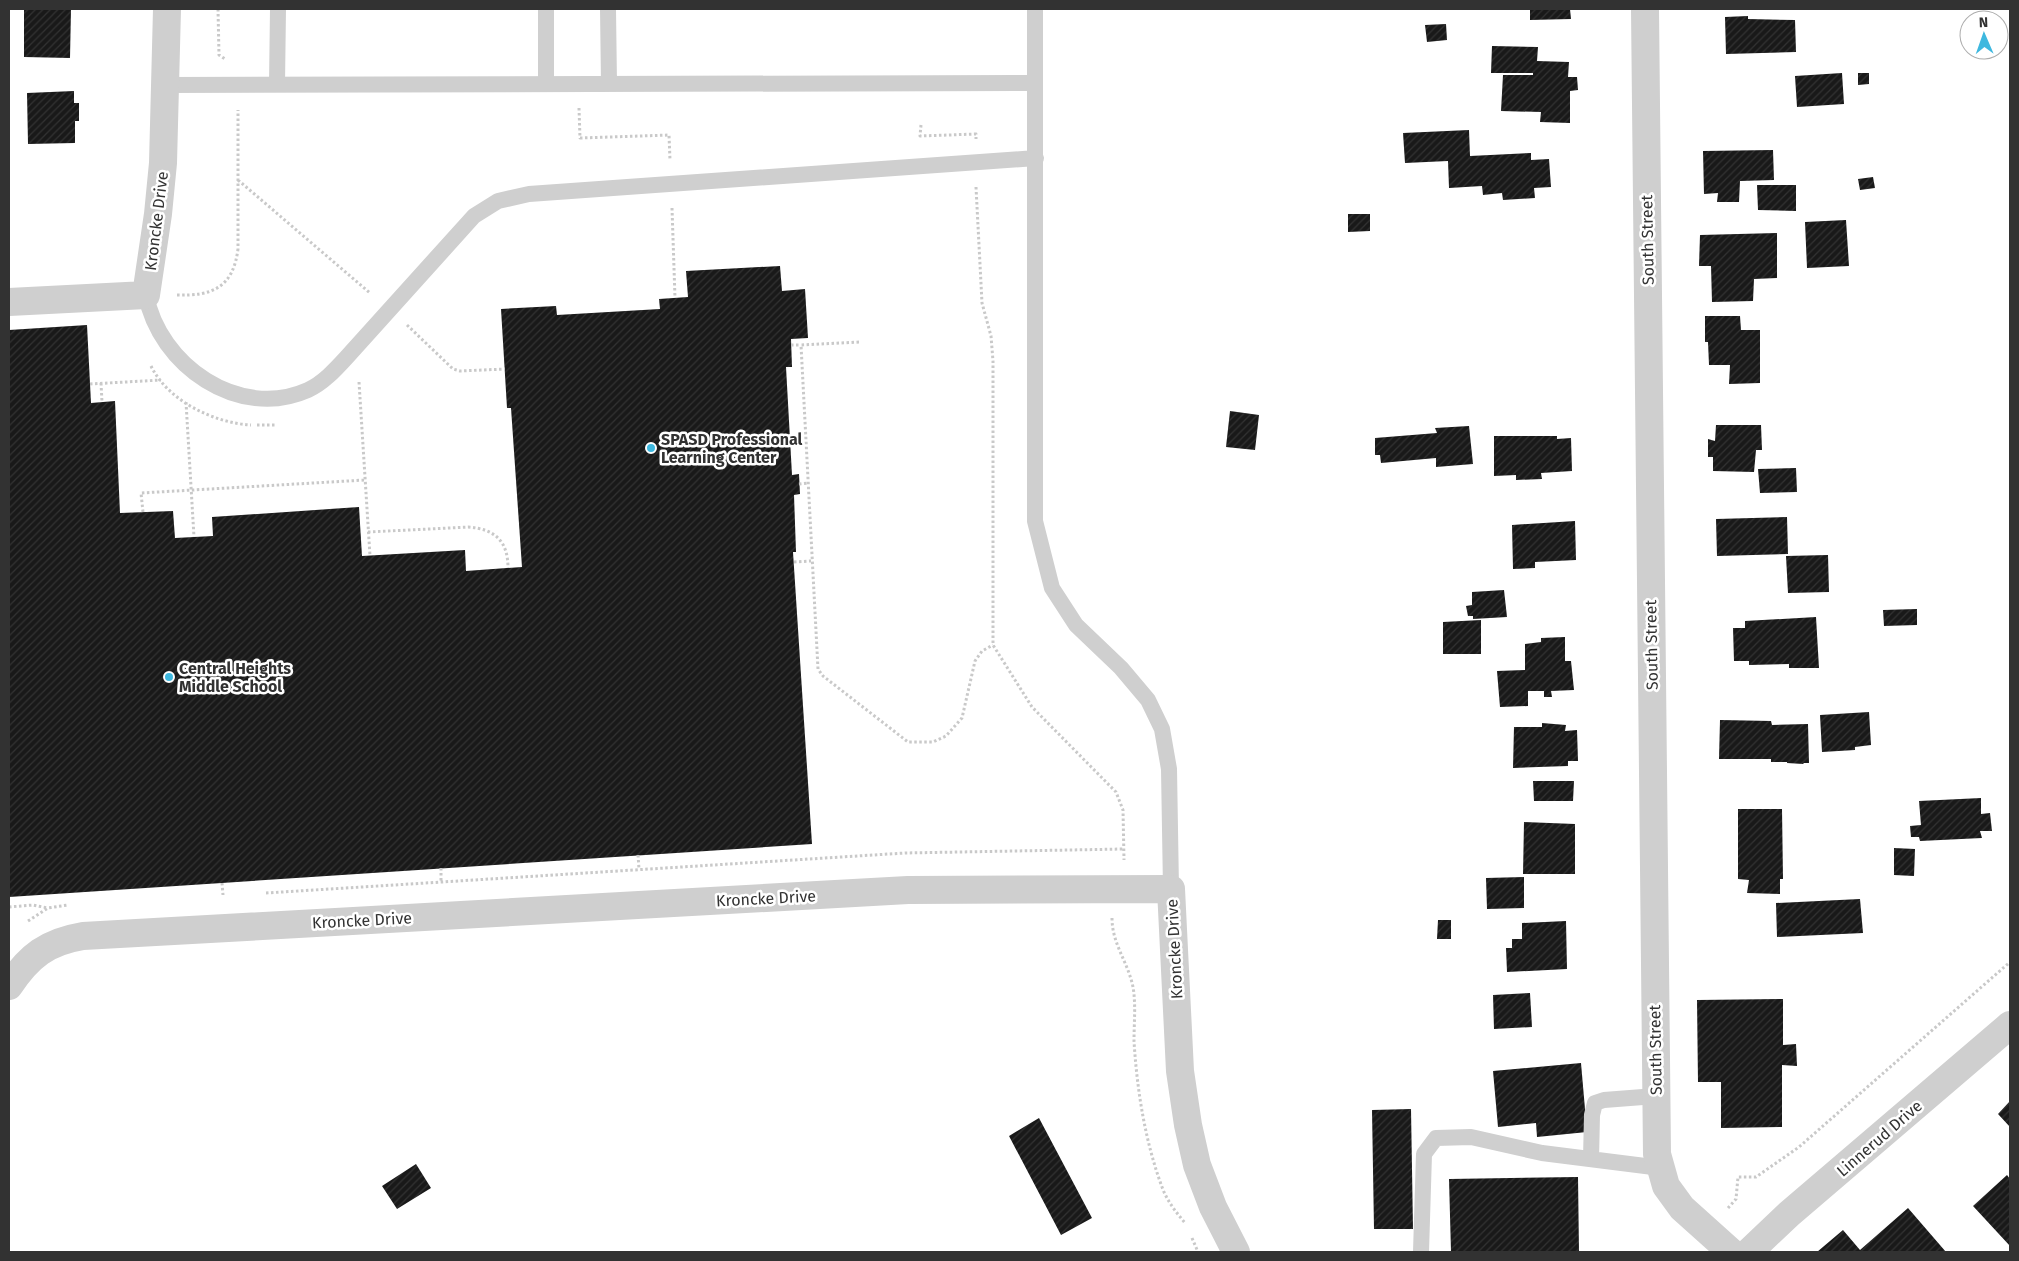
<svg xmlns="http://www.w3.org/2000/svg" width="2019" height="1261" font-family="'Fira Sans',sans-serif">
  <defs>
    <pattern id="building-hatch" width="6" height="6" patternUnits="userSpaceOnUse" patternTransform="scale(1.25)"><rect width="6" height="6" fill="#191919"/><path d="M-1 1l2-2M0 6l6-6M5 7l2-2" fill="none" stroke="#323232"/></pattern>
  </defs>
  <rect width="100%" height="100%" fill="#fff"/>
  <path fill="url(#building-hatch)" d="M24,9H71L70,58L24,57Z
    M1530,9H1570L1571,19L1530,20Z
    M1748,16V19L1795,20L1796,52L1726,54L1725,17Z
    M1446,24L1447,40L1427,42L1425,25Z
    M1492,46L1538,47L1537,61L1569,62L1568,77H1577L1578,90L1570,91V123L1540,122L1541,112L1501,111L1503,75H1533V73H1491Z
    M1842,73L1844,104L1797,107L1795,76Z
    M1858,73H1869V84L1858,85Z
    M74,91V103H79V121H75V143L28,144L27,93Z
    M1469,130L1470,156L1531,153V160L1549,159L1551,187L1534,188L1535,198L1503,200L1502,193L1483,195L1482,186L1449,188L1448,161L1405,163L1403,133Z
    M1773,150L1774,180L1740,181L1739,202H1717L1718,193L1704,194L1703,151Z
    M1873,177L1875,188L1860,190L1858,179Z
    M1757,185H1796V211L1758,210Z
    M1348,214H1370V231L1348,232Z
    M1846,220L1849,266L1807,268L1805,222Z
    M1777,233V278L1754,279L1753,301L1712,302L1711,266H1699L1700,235Z
    M780,266L782,291L805,289L808,338L791,339L792,367H786L792,475L799,474L800,494L794,495L796,552H793L812,844L9,897V330L87,325L91,403L115,401L120,513L173,511L175,538L213,536L212,517L359,507L362,556L465,550L466,571L522,567L511,408H507L501,309L556,306L557,315L660,309L659,299L688,297L686,271Z
    M1705,316H1740L1741,330H1760V383L1729,384L1730,365H1709L1708,342H1705Z
    M1230,411L1259,415L1255,450L1226,447Z
    M1716,425H1761L1762,450H1756L1754,472L1713,471V457H1708V439L1715,441Z
    M1469,426L1473,464L1436,467V458L1381,463L1380,455H1375V438L1437,433L1435,428Z
    M1494,436H1557V439L1571,438L1572,471L1541,473L1542,479L1516,480V475L1494,476Z
    M1796,468L1797,492L1760,493L1758,469Z
    M1787,517L1788,554L1717,556L1716,519Z
    M1575,521L1576,560L1535,562V568L1513,569L1512,525Z
    M1828,555L1829,592L1788,593L1786,556Z
    M1504,590L1507,617L1473,619V616H1468L1466,606L1472,605V592Z
    M1917,609V625L1884,626L1883,610Z
    M1816,617L1819,668H1789V664L1749,665V661H1734L1733,628H1745V621Z
    M1481,620V654H1443V622Z
    M1565,637V661H1571L1574,690L1551,691L1552,697H1544V691H1528V706L1500,707L1497,671L1525,670V644L1541,642V638Z
    M1869,712L1871,745L1855,747V750L1822,752L1820,715Z
    M1720,720L1771,721L1772,725L1808,724L1809,763H1804L1803,764L1787,763V762H1771V759H1719Z
    M1542,723L1566,725L1565,731L1577,730L1578,761H1568V766L1513,768L1514,727H1542Z
    M1533,781H1574L1573,801H1534Z
    M1981,798V814L1990,813L1992,831H1980L1982,838L1920,841L1919,837H1911L1910,826L1921,825L1919,801Z
    M1738,809H1782L1783,879H1780V894L1747,893L1749,880L1738,879Z
    M1524,822L1575,824V874H1523Z
    M1894,848L1915,849L1914,876L1894,875Z
    M1524,877V908L1487,909L1486,878Z
    M1860,899L1863,933L1777,937L1776,903Z
    M1438,920H1451V939H1437Z
    M1566,921L1567,969L1507,972L1506,948H1512V939H1522V923Z
    M1530,993L1532,1027L1494,1029L1493,995Z
    M1783,999V1045L1796,1044L1797,1066L1782,1065V1127L1721,1128V1082H1698L1697,1000Z
    M1581,1063L1587,1132L1537,1137L1536,1123L1498,1127L1493,1071Z
    M2010,1101V1127L1998,1114Z
    M1411,1109L1413,1229H1374L1372,1110Z
    M1039,1118L1092,1218L1061,1235L1009,1136Z
    M416,1164L431,1188L397,1209L382,1186Z
    M2007,1175L2010,1179V1246L1973,1206Z
    M1578,1177L1579,1252H1451L1449,1179Z
    M1908,1208L1946,1252H1817L1843,1230L1860,1250Z"/>
  <g fill="none" stroke-linecap="round" stroke-linejoin="round">
    <path stroke="#c9c9c9" stroke-width="3" stroke-dasharray="2.5 2.5" stroke-linecap="butt" d="M218,9L219,55L225,59
      M579,108L580,138L669,135L670,160
      M921,125L920,136L976,134V139
      M238,180L370,293
      M976,187L982,303L991,336L993,361V645L1032,707L1116,792L1123,810L1124,860
      M672,208L675,298
      M177,295C212,296 233,288 238,249V110
      M407,325L453,369L460,371L505,369
      M859,342L801,345L818,669L823,676L908,742H933L946,736L962,718L975,661L982,651L993,645
      M791,345H801
      M151,366C168,401 214,423 251,425
      M359,382L370,556
      M101,383L102,402
      M90,384L161,380
      M186,402L194,537
      M257,425H276
      M799,484L808,483
      M143,512L141,493L365,480
      M368,532L468,527C495,529 508,541 508,568
      M794,562L811,561
      M638,855L639,869
      M441,868V882
      M222,883L223,895
      M266,893L905,853L1124,849
      M9,907L33,905L48,908
      M1112,918C1112,944 1128,962 1133,987C1136,1004 1134,1023 1134,1041C1137,1090 1145,1141 1162,1187C1167,1201 1176,1212 1185,1223
      M28,921L48,908L68,905
      M1728,1208L1736,1199L1738,1177H1756L1799,1147L2010,962
      M1192,1238L1198,1252"/>
    <path stroke="#cfcfcf" stroke-width="16" d="M608,9L609,84
      M1035,9V521L1052,588L1076,625L1121,668L1148,700L1162,729L1169,769L1171,889
      M277,84L278,9
      M546,84V9
      M165,85L1035,83
      M146,295C159,365 239,421 308,390C323,383 335,370 346,358L474,216L498,201L529,194L1036,158
      M1591,1159L1592,1115L1595,1103L1604,1100L1656,1096
      M1421,1252L1424,1154L1436,1138L1471,1137L1542,1153L1661,1168"/>
    <path stroke="#cfcfcf" stroke-width="28" d="M1645,9L1657,1154L1666,1186L1682,1208L1731,1252
      M9,302L146,295L158,214L163,163L167,9
      M9,986C29,956 47,942 83,936L908,890L1171,889L1180,1071L1188,1125L1197,1165L1213,1207L1236,1252
      M1749,1252L1789,1214L2010,1025"/>
  </g>
  <g fill="#3eb8df" stroke="#fff" stroke-width="2">
    <circle cx="651" cy="448" r="5"/>
    <circle cx="169" cy="677" r="5"/>
  </g>
  <g text-anchor="middle" stroke-width="5" stroke-linejoin="round" paint-order="stroke">
    <g font-size="16" fill="#323232" stroke="#fff">
      <text transform="translate(156 221) rotate(-83)" y="6">Kroncke Drive</text>
      <text transform="translate(1647 240) rotate(-91)" y="6">South Street</text>
      <text transform="translate(1651 645) rotate(-91)" y="6">South Street</text>
      <text transform="translate(766 898) rotate(-3)" y="6">Kroncke Drive</text>
      <text transform="translate(362 920) rotate(-3)" y="6">Kroncke Drive</text>
      <text transform="translate(1174 949) rotate(-93)" y="6">Kroncke Drive</text>
      <text transform="translate(1655 1050) rotate(-91)" y="6">South Street</text>
      <text transform="translate(1879 1138) rotate(-41)" y="6">Linnerud Drive</text>
    </g>
    <g font-size="16" font-weight="bold" fill="#323232" stroke="#fff" text-anchor="start">
      <text x="661" y="445">SPASD Professional<tspan x="661" dy="18">Learning Center</tspan></text>
      <text x="179" y="674">Central Heights<tspan x="179" dy="18">Middle School</tspan></text>
    </g>
  </g>
  <rect width="2019" height="1261" fill="none" stroke="#323232" stroke-width="20"/>
  <g transform="translate(1984 35) rotate(358)"><circle r="24" fill="#ffffff" stroke="#adadad"/>
  <path d="M0-4L9 19L0 12L-9 19Z" fill="#3eb8df"/>
  <text y="-8" font-size="14" font-weight="bold" text-anchor="middle" fill="#323232">N</text>
  </g>
</svg>
